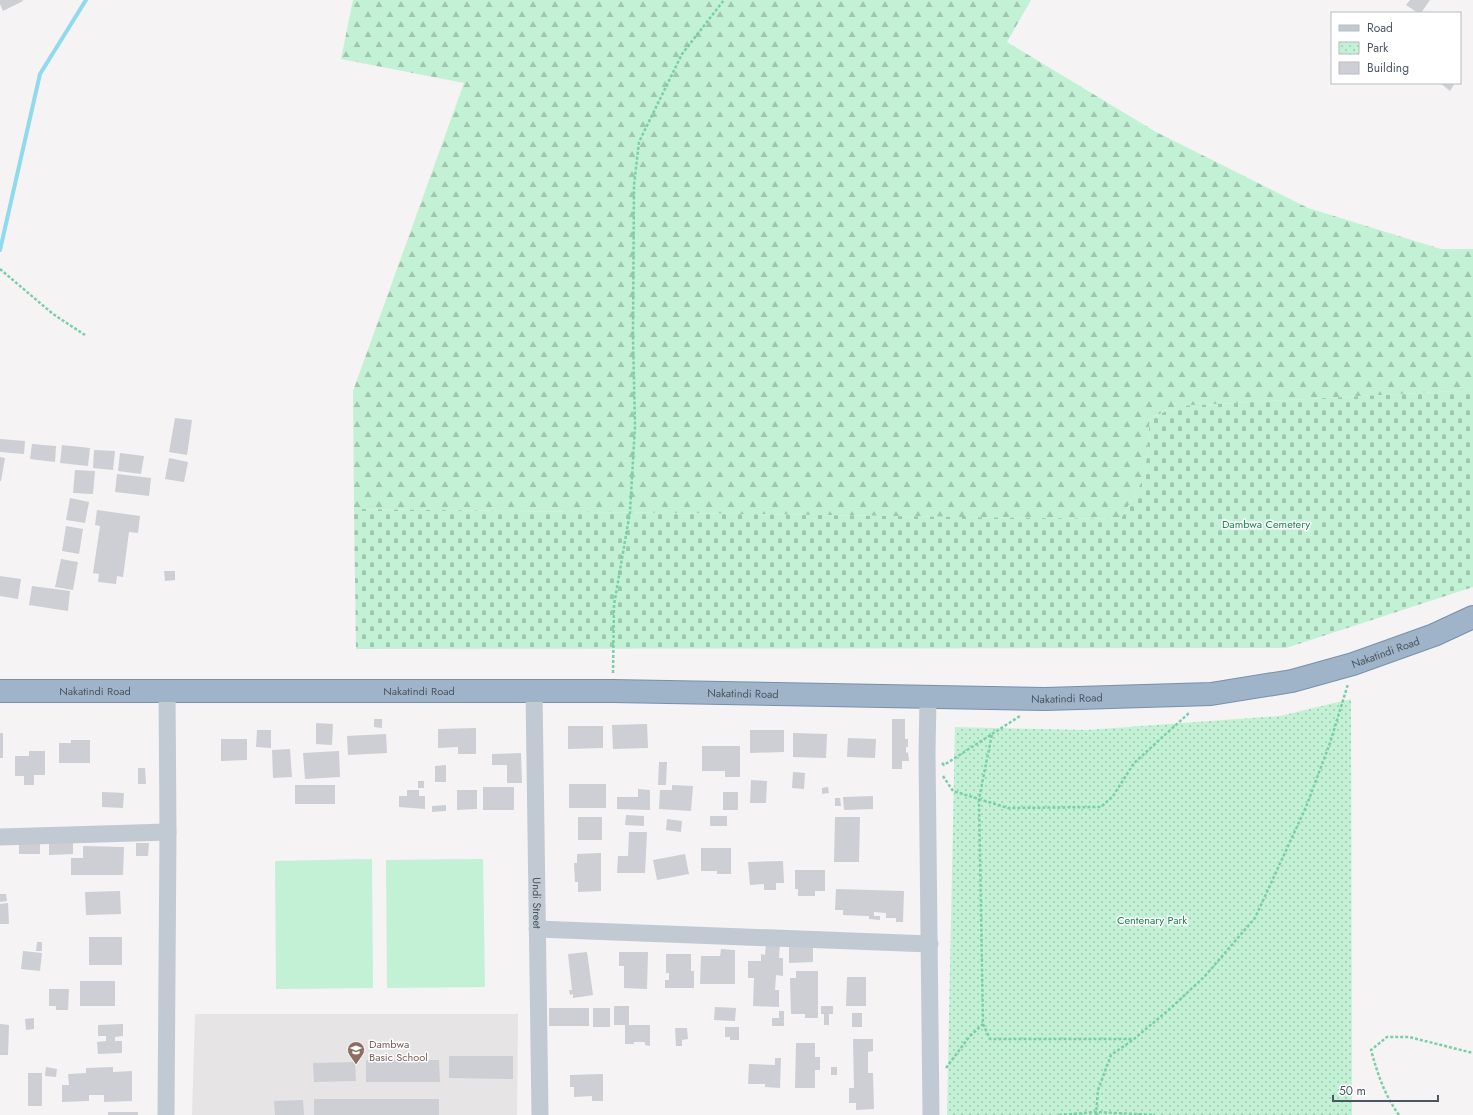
<svg xmlns="http://www.w3.org/2000/svg" width="1473" height="1115" font-family="Jost,sans-serif">
  <defs>
    <pattern id="forest-firs" width="22" height="20" patternUnits="userSpaceOnUse"><rect width="22" height="20" fill="#c3f1d5"/><path d="M5 1l3.5 6h-7zM16 11l3.5 6h-7z" fill="#a0c6b0"/></pattern>
    <pattern id="cemetery-stones" width="16" height="16" patternUnits="userSpaceOnUse"><rect width="16" height="16" fill="#c3f1d5"/><path d="M2 7V4a2 2 0 0 1 4 0v3zM10 15v-3a2 2 0 0 1 4 0v3z" fill="#a0c6b0"/></pattern>
    <pattern id="park-dots" width="8" height="8" patternUnits="userSpaceOnUse"><rect width="8" height="8" fill="#c3f1d5"/><path d="M2 2h.1M6 6h.1" fill="none" stroke="#a0c6b0" stroke-width="1.8" stroke-linecap="round"/></pattern>
  </defs>
  <rect width="100%" height="100%" fill="#f5f3f3"/>
  <path fill="#e6e4e5" d="M195,1014H518L517,1115H192Z"/>
  <path fill="url(#forest-firs)" d="M353,0H1031L1007,42L1156,132L1308,208L1441,249H1473V390L1179,406L1150,418L1145,476L1121,519L354,509L353,391L464,83L341,59Z"/>
  <path fill="url(#cemetery-stones)" d="M1473,390V587L1286,648L356,649L354,509L1121,519L1145,476L1150,418L1179,406Z"/>
  <path fill="url(#park-dots)" d="M1351,699L1352,1115H947L955,727L1087,730L1280,716Z"/>
  <path fill="#c3f1d5" d="M372,859L373,988L276,989L275,861Z
    M483,859L485,987L387,988L386,860Z"/>
  <g fill="none" stroke-linecap="round" stroke-linejoin="round">
    <path stroke="#90daee" stroke-width="4" d="M0,250L40,74L86,0"/>
  </g>
  <path fill="#cdcfd5" d="M0,0H22L23,1L3,11L0,4Z
    M1410,0H1430L1421,13H1418L1406,5Z
    M1440,83H1455L1450,91Z
    M175,418L192,420L187,455L169,452Z
    M0,439L25,441L24,454L0,452Z
    M32,444L56,446L55,462L30,459Z
    M62,445L90,448L88,466L60,463Z
    M94,450L115,451L113,470L93,468Z
    M120,453L144,456L141,474L118,471Z
    M0,457L5,458L1,481H0Z
    M169,458L188,462L184,482L165,479Z
    M75,470L95,471L93,494L73,493Z
    M117,474L151,478L149,496L115,492Z
    M70,498L89,502L85,523L66,520Z
    M97,510L140,516L138,533L129,532L123,577L117,576L116,584L98,582L99,574L93,573L100,526L95,525Z
    M66,526L83,529L79,554L62,551Z
    M61,559L78,562L73,590L55,587Z
    M164,571H175V580L165,581Z
    M0,576L21,579L18,599L0,596Z
    M32,586L70,591L68,611L29,605Z
    M374,719H382V728L374,727Z
    M892,719H905V739H908V747H906V753L908,752L909,761H902V769H892Z
    M316,723L333,724L332,745L316,744Z
    M647,724L648,748L613,749L612,725Z
    M568,726H603V748L568,749Z
    M476,728V754H458V747L438,748V729Z
    M257,730H271V748L256,747Z
    M750,730H784V752L750,753Z
    M0,733H3V758H0Z
    M793,733L827,734L826,758L793,757Z
    M386,734L387,753L348,755L347,736Z
    M848,738L876,739L875,758L847,757Z
    M221,739H247V760L221,761Z
    M71,740H90V763H59V743H71Z
    M702,746H740V777H725V771H702Z
    M290,749L292,777L273,778L272,750Z
    M29,751H45V775H34V785H24V776H15V756H29Z
    M339,751L340,777L305,779L303,753Z
    M521,753L522,783H507V765H492V754Z
    M659,762H667L666,785H658Z
    M446,765V782H435V766Z
    M138,768H145L146,784H138Z
    M793,772L805,773L804,789L792,788Z
    M751,780L767,781L766,803H750Z
    M418,781H424V788H418Z
    M569,784H606V808H569Z
    M295,785H335V804H295Z
    M672,785L693,786L691,811L659,809L660,790H672Z
    M483,787H514V810H483Z
    M828,787L829,793L822,794V788Z
    M638,789L650,790V810L617,809V797H638Z
    M407,790H419V796H425V809L399,807V796H407Z
    M457,790H477V809L457,810Z
    M102,792L124,793L123,808L102,807Z
    M723,792H738V810H723Z
    M873,796V809L844,810L843,797Z
    M835,798H840L841,806H835Z
    M446,805V811L432,812V806Z
    M626,815L644,816V826L625,825Z
    M710,816H727V826H710Z
    M578,817H602V840H578Z
    M835,817H860L859,862H834Z
    M667,819L682,821L681,832L666,830Z
    M629,832H647L645,873H617L618,856H628Z
    M19,839H40V854H19Z
    M73,842V854L49,855V843Z
    M136,843H149L148,856H136Z
    M83,846L124,847L123,875H71V858H83Z
    M701,848H731V874H717V871H701Z
    M601,853V891L578,892V882H575L574,863H577V854Z
    M685,854L689,874L657,880L653,860Z
    M783,861L784,883H776V890H764V884L750,885L748,862Z
    M795,870H825V891H815V896H798V889H795Z
    M836,889L904,891L903,922H896V918H886V913L874,912V916H880V920L869,919V916L843,915V910H835Z
    M120,891L121,914L86,915L85,892Z
    M0,894H6L7,901L0,902Z
    M8,903L9,924H0V904Z
    M89,937H122V965H89Z
    M37,942H42V951H36Z
    M766,942L780,943L779,958H783V976L776,975L775,990H779V1007L753,1006L754,978H748V961H761V954L765,955Z
    M789,943H813V962L789,963Z
    M721,949L735,950V984H700L701,956H720Z
    M23,951L42,953L40,971L21,969Z
    M587,952L593,995L573,998V994L570,995L569,990H572L568,954Z
    M619,952H648L647,989L624,988V966H619Z
    M666,954H691V971H694V988H665V980H669V973H666Z
    M796,971H818V1018H805V1014H791L790,978H796Z
    M847,977H866V1006H846Z
    M80,981H115V1006H80Z
    M49,989H69L68,1010H56V1006H49Z
    M614,1006H629V1025H614Z
    M821,1006H833V1014H829V1025H824V1014H821Z
    M715,1007L736,1008L735,1021L714,1020Z
    M549,1008H589V1026H549Z
    M593,1008H610V1027H593Z
    M779,1011H784V1026H772V1018H779Z
    M852,1013H862V1027H852Z
    M34,1018V1029L26,1030L25,1019Z
    M0,1024L9,1025L8,1055H0Z
    M123,1024V1036L115,1037V1041H122V1053L98,1054L97,1042L106,1041V1036H98V1025Z
    M625,1025H650V1046L645,1045V1042H634V1044H625Z
    M725,1027H739V1040H730V1037H725Z
    M675,1028H687L688,1039L682,1040V1046H676Z
    M853,1039H873V1051L868,1052V1073H873L874,1109L856,1110V1103H849V1088H854Z
    M796,1043H815V1057H820V1070H815V1088H795Z
    M449,1056H513V1079L449,1078Z
    M775,1058H781L780,1088L765,1087V1084H748L749,1064L775,1065Z
    M366,1060H439L440,1082H366Z
    M355,1062L356,1081L314,1082L313,1063Z
    M46,1067L57,1069L56,1077L45,1076Z
    M113,1067V1072L132,1071V1101L104,1102V1095H89V1101L62,1102V1085H69L68,1074L86,1073V1068Z
    M831,1067H837V1075H831Z
    M28,1073H42V1106H28Z
    M603,1074V1101H592V1096L574,1097V1087H570V1075Z
    M314,1099H439V1115H314Z
    M303,1100L304,1115H275L274,1101Z
    M108,1112H138V1115H108Z"/>
  <g fill="none" stroke-linecap="round" stroke-linejoin="round">
    <defs>
      <g id="trunk">
        <path id="s2" d="M0,691H613L1045,699L1211,694L1292,681L1353,664L1434,635L1473,617"/>
      </g>
    </defs>
    <use href="#trunk" stroke="#7690ad" stroke-width="24"/>
    <path stroke="#7ad0a6" stroke-width="2.5" stroke-dasharray="3 2" stroke-linecap="butt" d="M0,269L53,314L85,335
      M613,673L614,605L630,512L635,426L633,337L634,185L639,142L682,54L724,0
      M942,763L944,765L1020,716
      M943,776L953,791L1008,808L1101,807L1113,796L1134,763L1189,713
      M983,1024L990,1039H1133
      M946,1068L969,1037L983,1024L979,799L992,734
      M1059,1115L1096,1112L1155,1115
      M1096,1115L1098,1090L1111,1055L1134,1039L1172,1007L1205,976L1255,918L1306,807L1330,743L1348,684
      M1399,1115C1384,1094 1378,1075 1371,1050L1387,1037H1409L1473,1053"/>
    <g stroke="#c1cad2" stroke-width="17">
      <path id="s1" d="M534,690L540,1115"/>
      <path d="M928,697L927,753L931,1115"/>
      <path d="M0,837L168,832"/>
      <path d="M537,929L930,944"/>
      <path d="M166,1115L168,832L167,690"/>
    </g>
    <use href="#trunk" stroke="#9fb4c9" stroke-width="22"/>
  </g>
  <defs>
    <symbol id="school-pin" viewBox="-11 -11 22 30"><path d="M0 17L-7.5 6A9.5 9.5 0 1 1 7.5 6Z" fill="#8d6e63" stroke="#fff"/><path d="M0-5L7-2L0 1L-7-2ZM-4 1L0 2.5L4 1V4Q0 6-4 4Z" fill="#fff"/></symbol>
  </defs>
  <g fill-rule="evenodd">
    <use href="#school-pin" x="346" y="1040" width="20" height="27"/>
  </g>
  <g text-anchor="middle" stroke-width="3" stroke-linejoin="round" paint-order="stroke">
    <g font-size="11" fill="#17864f" stroke="#fff">
      <text x="1266" y="528">Dambwa Cemetery</text>
      <text x="1152" y="924">Centenary Park</text>
    </g>
    <g font-size="11" fill="#4a5661" stroke="#fff">
      <text dy="4" stroke="none"><textPath href="#s2" startOffset="1391">Nakatindi Road</textPath></text>
      <text dy="4" stroke="none"><textPath href="#s2" startOffset="95">Nakatindi Road</textPath></text>
      <text dy="4" stroke="none"><textPath href="#s2" startOffset="419">Nakatindi Road</textPath></text>
      <text dy="4" stroke="none"><textPath href="#s2" startOffset="743">Nakatindi Road</textPath></text>
      <text dy="4" stroke="none"><textPath href="#s2" startOffset="1067">Nakatindi Road</textPath></text>
      <text dy="4" stroke="none"><textPath href="#s1" startOffset="213">Undi Street</textPath></text>
    </g>
    <g font-size="11" fill="#785e54" stroke="#fff" text-anchor="start">
      <text x="369" y="1048">Dambwa<tspan x="369" dy="13">Basic School</tspan></text>
    </g>
  </g>
  <rect x="1331" y="12" width="130" height="72" fill="#ffffff" stroke="#b7bbc0"/>
  <rect x="1339" y="25" width="20" height="6" fill="#c1cad2" stroke="#b7bbc0"/>
  <text x="1367" y="32" font-size="12" fill="#4a5661">Road</text>
  <rect x="1339" y="42" width="20" height="12" fill="url(#park-dots)" stroke="#b7bbc0"/>
  <text x="1367" y="52" font-size="12" fill="#4a5661">Park</text>
  <rect x="1339" y="62" width="20" height="12" fill="#cdcfd5" stroke="#b7bbc0"/>
  <text x="1367" y="72" font-size="12" fill="#4a5661">Building</text>
  <path d="M1333 1095v6h105v-6" fill="none" stroke="#4a5661" stroke-width="2"/>
  <text x="1339" y="1095" font-size="12" fill="#4a5661" stroke="#ffffff" stroke-width="3" paint-order="stroke">50 m</text>
</svg>
